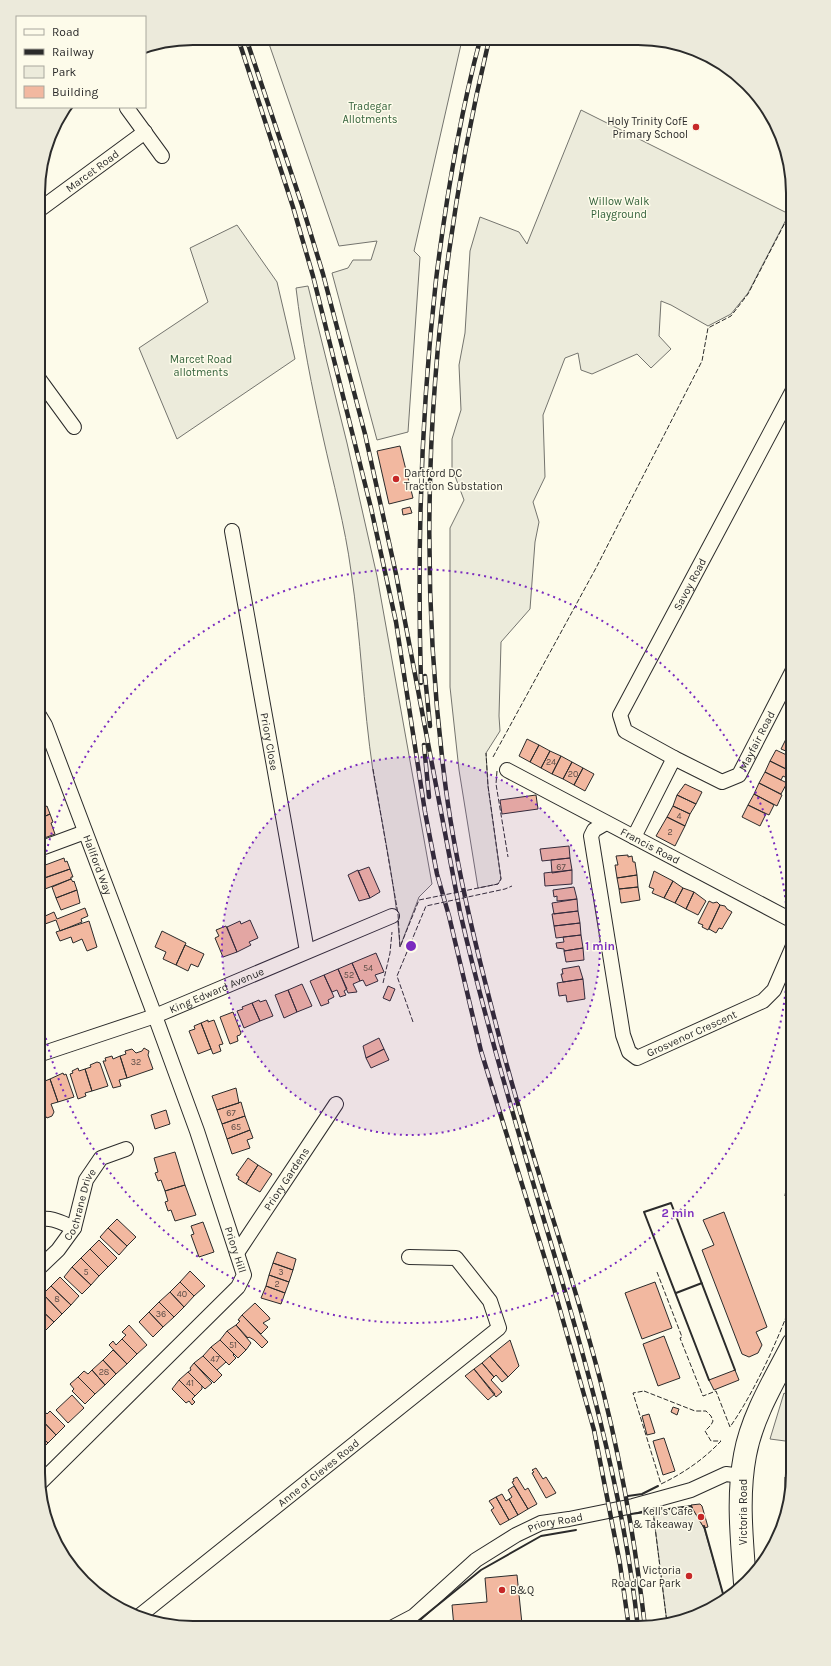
<svg xmlns="http://www.w3.org/2000/svg" width="831" height="1666" font-family="Karla,sans-serif">
  <rect width="100%" height="100%" fill="#fdfbea"/>
  <path fill="#ecebdb" stroke="#74746e" d="M267,38L462,40L414,251L420,257L408,432L377,440L332,273L348,268L353,260H371L377,241L339,246Z
    M581,110L789,214L748,293L731,314L708,326L671,305L661,301L659,336L671,349L651,368L637,354L592,374L581,370L578,353L565,358L543,415L545,477L533,502L539,522L535,542L530,609L501,642L499,716L500,731L486,753L488,786L501,879L498,884L478,888L459,770L450,687V528L464,500L452,468V439L461,410L459,365L465,333L470,251L480,217L519,232L527,244Z
    M237,225L277,282L295,359L177,439L139,348L208,302L190,248Z
    M308,286L347,443L377,576L432,884L419,897L400,947C396,888 383,830 373,771C363,705 361,638 351,571C345,526 333,482 323,437C312,388 302,338 296,288Z
    M784,1393L793,1399V1442L770,1439Z"/>
  <path fill="#eceadb" stroke="#74746e" d="M691,1506L704,1528L725,1601L687,1620L667,1623L653,1511Z"/>
  <path fill="#f2b8a0" stroke="#2b2b2b" d="M400,446L413,498L389,504L377,451Z
    M410,507L412,513L403,515L402,509Z
    M793,726V739L787,737Z
    M787,737L793,739V754L781,749Z
    M527,739L539,745L530,762L519,756Z
    M539,745L550,751L541,768L530,762Z
    M776,750L793,758L792,772L770,761Z
    M550,751L561,756L552,774L541,768Z
    M561,756L572,762L563,779L552,774Z
    M770,761L792,772L789,779L783,776L781,780L765,772Z
    M572,762L583,768L574,785L563,779Z
    M583,768L594,774L585,791L574,785Z
    M765,772L787,783L781,794L759,783Z
    M759,783L782,795L777,806L754,794Z
    M685,784L702,792L696,804L677,795Z
    M42,793L44,804L39,806V795Z
    M754,794L774,805L769,815L748,805Z
    M536,795L538,809L502,814L500,800Z
    M677,795L696,804L690,814L673,806Z
    M44,804L45,807L47,806L50,814L39,819V806Z
    M748,805L766,814L760,826L742,817Z
    M673,806L690,814L685,826L667,817Z
    M50,814L53,822L51,823L55,834L39,840V819Z
    M667,817L685,826L675,846L656,836Z
    M569,846L570,858L542,861L540,849Z
    M628,855V857L632,856L633,862H635L637,875L617,878L615,865H618L616,856Z
    M64,858L65,862L67,861L70,869L44,878L40,867Z
    M570,858L572,870L552,873L551,860Z
    M369,867L380,892L370,898L358,871Z
    M70,869L73,877H71V879L45,889L42,879Z
    M358,870L370,898L359,901L348,875Z
    M572,870V884L545,886L544,873Z
    M654,871L673,881L664,898L652,893L654,889L649,887Z
    M637,875L638,887L619,889L617,878Z
    M71,879L73,882L74,881L77,890L56,898L52,887Z
    M673,881L683,888L675,903L664,898Z
    M574,887L577,899L557,901V896L554,897L553,890Z
    M638,887L640,900L621,903L619,889Z
    M683,888L694,892L686,909L675,903Z
    M77,890L80,903L61,910L56,898Z
    M694,892L706,901L698,915L686,909Z
    M577,899L578,911L554,914L552,903Z
    M709,901L713,903L717,902L720,905L708,930L702,927L703,925L698,923Z
    M720,905L725,906L727,909L732,912L722,929L719,928L716,933L709,929Z
    M85,908L88,916L81,919L82,922L60,931L56,920L45,924L43,917L54,912L57,919Z
    M578,911L580,923L554,926L552,914Z
    M250,920L258,938L249,942L251,945L237,952L227,927L240,921L241,924Z
    M89,921L97,947L87,951L82,939L73,943L71,937L60,941L56,932Z
    M580,923L581,935L556,938L554,926Z
    M226,926L237,952L223,957L215,938L219,936L216,930Z
    M162,931L186,943L176,965L163,959L166,952L155,947Z
    M581,935L583,948L564,951V949L557,948L556,943L564,942L563,937Z
    M185,945L204,954L198,967L191,964L188,971L176,965Z
    M583,948L584,960L566,962L564,951Z
    M376,953L384,972L375,975L378,981L366,986L363,980L360,981L352,963Z
    M352,963L360,981L353,984L357,992L348,993L338,969Z
    M579,966L583,979L563,982L561,974H563L562,969Z
    M338,969L347,989L344,991L346,995L340,997L337,990L332,992L324,975Z
    M324,975L334,997L328,1000L329,1003L321,1006L310,981Z
    M583,979L585,999L567,1002L566,995L559,996L557,983Z
    M302,984L312,1006L297,1012L288,990Z
    M388,986L395,989L390,1001L383,998Z
    M288,990L297,1012L284,1018L275,995Z
    M259,1000L260,1002L266,1000L273,1016L260,1021L252,1003Z
    M252,1003L260,1021L244,1028L237,1011L243,1009L242,1007Z
    M233,1012L241,1033L240,1035L237,1036L238,1041L230,1044L220,1017Z
    M208,1020V1022L214,1020L223,1044L219,1045L221,1051L213,1054L201,1023Z
    M201,1023L211,1049L198,1054L189,1031L195,1029L194,1026Z
    M379,1038L384,1049L366,1058L363,1046Z
    M144,1048L149,1051L148,1055L153,1069L127,1078L120,1056L126,1054L125,1051L132,1049L136,1053L142,1051Z
    M384,1049L389,1060L371,1068L366,1058Z
    M112,1056L113,1059L120,1056L127,1078L119,1080L121,1086L113,1088L103,1061H106L105,1058Z
    M97,1062L100,1063L108,1086L92,1091L85,1069L91,1067L90,1065Z
    M78,1068L79,1071L85,1069L92,1091L85,1093L86,1096L78,1099L70,1074L73,1073L72,1071Z
    M63,1073L64,1075L66,1074L74,1097L58,1102L50,1079Z
    M44,1079L45,1081L50,1079L58,1102L51,1104L54,1112L52,1116L47,1118L43,1113L40,1107L43,1105L41,1099L38,1100V1082Z
    M236,1088L239,1103L217,1110L212,1096Z
    M241,1102L245,1116L222,1124L217,1110Z
    M166,1110L170,1124L155,1129L151,1115Z
    M245,1116L250,1130L227,1139L222,1124Z
    M250,1130L253,1138L247,1140L250,1148L232,1154L227,1139Z
    M175,1152L185,1185L165,1191L161,1180L158,1181L155,1173L158,1172L154,1158Z
    M248,1158L258,1165L246,1184L238,1179L239,1177L236,1175Z
    M791,1159L793,1160V1173L789,1172Z
    M258,1165L272,1174L260,1192L246,1184Z
    M789,1172L793,1173V1183L787,1182Z
    M787,1182L793,1183V1197L785,1196Z
    M185,1185L196,1215L175,1221L171,1210L168,1211L165,1202L168,1201L165,1191Z
    M724,1212L767,1327L756,1332L762,1345L758,1353L749,1357L742,1354L702,1250L714,1245L703,1220Z
    M117,1219L136,1237L127,1246L108,1228Z
    M203,1222L214,1252L199,1257L191,1235L194,1234L191,1226Z
    M108,1228L127,1246L119,1255L100,1237Z
    M99,1240L117,1258L108,1267L90,1249Z
    M90,1249L108,1267L99,1276L81,1258Z
    M277,1252L296,1259L293,1270L273,1263Z
    M81,1258L99,1276L91,1285L72,1267Z
    M273,1263L293,1270L289,1282L269,1275Z
    M72,1267L91,1285L82,1294L64,1277Z
    M190,1271L205,1286L194,1296L180,1282Z
    M269,1275L289,1282L285,1293L266,1286Z
    M60,1277L79,1296L71,1305L51,1286Z
    M180,1282L194,1296L184,1307L170,1292Z
    M655,1282L672,1328L642,1339L625,1293Z
    M51,1286L71,1305L62,1314L43,1294Z
    M266,1286L285,1293L281,1304L261,1298Z
    M170,1292L184,1307L174,1317L159,1302Z
    M43,1294L62,1314L54,1322L38,1307V1299Z
    M159,1302L174,1317L163,1327L149,1312Z
    M255,1303L269,1317L270,1319L263,1323L268,1327L261,1334L242,1315Z
    M38,1307L54,1322L45,1331L38,1324Z
    M149,1312L163,1327L153,1337L139,1322Z
    M242,1315L268,1342L262,1348L254,1340L249,1337L248,1338L236,1325L240,1321L238,1320Z
    M129,1325L147,1345L137,1354L122,1339L126,1335L122,1332Z
    M236,1325L251,1343L246,1350L227,1331Z
    M38,1328L43,1333L38,1338Z
    M227,1331L246,1350L238,1358L220,1340Z
    M664,1336L680,1378L658,1386L643,1344Z
    M122,1339L137,1354L127,1364L109,1345L113,1341L116,1345Z
    M220,1340L234,1354L233,1355L236,1358L229,1365L211,1347Z
    M510,1340L519,1366L508,1377L490,1356Z
    M211,1347L226,1362L217,1370L203,1356Z
    M113,1350L127,1364L116,1374L103,1360Z
    M203,1356L222,1375L214,1383L194,1363Z
    M490,1356L508,1377L502,1382L496,1375L494,1377L482,1363Z
    M103,1360L116,1374L105,1385L92,1370Z
    M194,1363L212,1383L205,1389L188,1372L191,1370L190,1368Z
    M482,1363L494,1377L491,1380L502,1392L496,1397L474,1369Z
    M474,1369L495,1394L488,1400L465,1376Z
    M92,1370L105,1385L95,1394L78,1377L84,1371L88,1374Z
    M735,1370L739,1380L714,1390L709,1380Z
    M188,1372L202,1386V1389L195,1396L179,1380Z
    M78,1377L95,1394L85,1404L72,1391L74,1389L70,1384Z
    M179,1380L195,1396L192,1399L195,1402L192,1405L189,1401L186,1403L172,1389Z
    M72,1395L84,1408L68,1423L56,1410Z
    M38,1404L47,1414L50,1411L65,1426L56,1435L38,1416Z
    M673,1407L679,1409L677,1415L671,1412Z
    M649,1414L655,1433L647,1435L642,1416Z
    M38,1416L56,1435L48,1443L38,1433Z
    M38,1433L48,1443L39,1452L38,1451Z
    M664,1438L675,1471L663,1475L653,1441Z
    M536,1468L543,1479L546,1477L556,1493L546,1498L532,1473L534,1472L532,1470Z
    M517,1477L525,1490L528,1488L537,1504L528,1509L512,1482L514,1481L513,1479Z
    M785,1477H793L788,1503H785Z
    M514,1486L528,1509L518,1515L509,1499L512,1497L508,1490Z
    M502,1494L506,1501L509,1499L518,1515L509,1520L496,1497Z
    M496,1497L509,1520L500,1525L491,1510L494,1508L489,1501Z
    M700,1504L702,1506L708,1527L704,1528L691,1506V1505Z
    M517,1575L522,1624L567,1621L568,1628L454,1627L452,1605L487,1602L485,1578Z"/>
  <g fill="none" stroke-linecap="round" stroke-linejoin="round">
    <defs>
      <g id="minor">
        <path d="M127,108L162,156"/>
        <path id="s1" d="M39,210L145,132"/>
        <path d="M39,379L74,427"/>
        <path id="s2" d="M232,531L307,951"/>
        <path id="s3" d="M39,715L45,725L155,1016L197,1131L244,1275L238,1287L40,1483"/>
        <path id="s4" d="M674,758L625,731L620,715L793,390"/>
        <path id="s5" d="M507,770L793,921"/>
        <path id="s6" d="M606,823L594,830L591,836L623,1035L629,1052L637,1058L763,1001L774,990L793,946"/>
        <path id="s7" d="M634,837L674,758L722,782L739,775L793,670"/>
        <path d="M39,849L85,832"/>
        <path id="s8" d="M38,1055L155,1016L392,916"/>
        <path d="M38,1220C51,1216 62,1223 74,1228"/>
        <path id="s9" d="M237,1253L336,1104"/>
        <path id="s10" d="M38,1269L58,1250L74,1228L86,1180L101,1158L126,1149"/>
        <path id="s11" d="M138,1617L499,1328L490,1301L456,1258L409,1257"/>
        <path id="s12" d="M393,1627L414,1616L476,1560L516,1535L541,1523L569,1519L633,1506L691,1490L726,1474L742,1476"/>
      </g>
      <path id="primary" d="M745,1583C742,1541 737,1497 745,1455C752,1416 775,1379 793,1344"/>
    </defs>
    <use href="#minor" stroke="#2b2b2b" stroke-width="16"/>
    <use href="#primary" stroke="#2b2b2b" stroke-width="24"/>
    <use href="#minor" stroke="#fdfbea" stroke-width="14"/>
    <use href="#primary" stroke="#fdfbea" stroke-width="22"/>
    <defs>
      <path id="rail" d="M238,38L293,207L313,276L371,508L396,622L425,812L437,874L449,916L481,1051L553,1285L594,1430L620,1564L629,1628
        M246,38L302,205L323,274L365,434L396,574L460,912C484,1016 514,1118 544,1220C584,1354 623,1488 638,1628
        M489,40C430,287 413,538 446,790C457,872 478,956 499,1036C530,1157 574,1274 604,1395C623,1471 636,1549 645,1627
        M425,676L430,726
        M421,683C417,548 421,414 436,280C446,199 459,119 480,40
        M424,745L429,797"/>
    </defs>
    <use href="#rail" stroke="#2b2b2b" stroke-width="4.5"/>
    <use href="#rail" stroke="#fdfbea" stroke-width="3" stroke-dasharray="9" stroke-linecap="butt"/>
    <path stroke="#2b2b2b" stroke-width="1" stroke-dasharray="5 2" stroke-linecap="butt" d="M493,757L596,568L702,361L708,328L731,316L748,294L789,215
      M373,769L398,914L400,947L419,900L498,884L501,879L488,786L486,753
      M497,771L496,784L508,857
      M383,983L390,953L392,932
      M413,1022L397,976L426,906L505,889L512,886
      M657,1272L682,1337L680,1338L703,1396L716,1391L730,1427C746,1404 758,1380 770,1355C779,1334 789,1314 793,1292
      M644,1391L695,1411H706L711,1416L713,1421L711,1425L705,1431L711,1441H721C704,1459 684,1473 661,1484L633,1393Z
      M653,1511L667,1623"/>
    <path stroke="#2b2b2b" stroke-width="2" d="M676,1293L702,1283
      M709,1380L644,1212L671,1203L735,1370
      M628,1496L642,1494L658,1486
      M631,1514L691,1506L692,1508
      M704,1526L725,1601
      M418,1621L481,1570L541,1536L576,1530"/>
  </g>
  <circle cx="411" cy="946" r="189" fill="#7b2cbf" fill-opacity=".12"/>
  <g fill="none" stroke="#7b2cbf" stroke-width="2" stroke-dasharray="2 4">
    <circle cx="411" cy="946" r="189"/>
    <path d="M39 887A377 377 0 1 1 39 1005"/>
  </g>
  <g fill="#c62828" stroke="#fdfbea" stroke-width="1.5">
    <circle cx="696" cy="127" r="4"/>
    <circle cx="396" cy="479" r="4"/>
    <circle cx="701" cy="1517" r="4"/>
    <circle cx="689" cy="1576" r="4"/>
    <circle cx="502" cy="1590" r="4"/>
  </g>
  <g text-anchor="middle" stroke-width="3" stroke-linejoin="round" paint-order="stroke">
    <g font-size="9" fill="#5d4e48">
      <text x="551" y="765">24</text>
      <text x="573" y="777">20</text>
      <text x="679" y="819">4</text>
      <text x="670" y="835">2</text>
      <text x="561" y="870">67</text>
      <text x="368" y="971">54</text>
      <text x="349" y="978">52</text>
      <text x="136" y="1065">32</text>
      <text x="231" y="1116">67</text>
      <text x="236" y="1130">65</text>
      <text x="86" y="1275">5</text>
      <text x="281" y="1275">3</text>
      <text x="277" y="1287">2</text>
      <text x="182" y="1297">40</text>
      <text x="57" y="1302">8</text>
      <text x="161" y="1317">36</text>
      <text x="233" y="1348">51</text>
      <text x="215" y="1362">47</text>
      <text x="104" y="1375">28</text>
      <text x="190" y="1386">41</text>
    </g>
    <g font-size="11" fill="#34623c" stroke="#fdfbea">
      <text x="370" y="110">Tradegar<tspan x="370" dy="13">Allotments</tspan></text>
      <text x="619" y="205">Willow Walk<tspan x="619" dy="13">Playground</tspan></text>
      <text x="201" y="363">Marcet Road<tspan x="201" dy="13">allotments</tspan></text>
    </g>
    <g font-size="11" fill="#2b2b2b" stroke="#fdfbea" text-anchor="end">
      <text x="688" y="125">Holy Trinity CofE<tspan x="688" dy="13">Primary School</tspan></text>
      <text x="404" y="477" text-anchor="start">Dartford DC<tspan x="404" dy="13">Traction Substation</tspan></text>
      <text x="693" y="1515">Kell's Cafe<tspan x="693" dy="13">&amp; Takeaway</tspan></text>
      <text x="681" y="1574">Victoria<tspan x="681" dy="13">Road Car Park</tspan></text>
      <text x="510" y="1594" text-anchor="start">B&amp;Q</text>
    </g>
    <g font-size="11" fill="#2b2b2b" stroke="#fdfbea">
      <text dy="4" stroke="none"><textPath href="#s1" startOffset="66">Marcet Road</textPath></text>
      <text dy="4" stroke="none"><textPath href="#s4" startOffset="221">Savoy Road</textPath></text>
      <text dy="4" stroke="none"><textPath href="#s2" startOffset="214">Priory Close</textPath></text>
      <text dy="4" stroke="none"><textPath href="#s7" startOffset="199">Mayfair Road</textPath></text>
      <text dy="4" stroke="none"><textPath href="#s5" startOffset="162">Francis Road</textPath></text>
      <text dy="4" stroke="none"><textPath href="#s3" startOffset="161">Hallford Way</textPath></text>
      <text dy="4" stroke="none"><textPath href="#s8" startOffset="190">King Edward Avenue</textPath></text>
      <text dy="4" stroke="none"><textPath href="#s6" startOffset="310">Grosvenor Crescent</textPath></text>
      <text dy="4" stroke="none"><textPath href="#s9" startOffset="89">Priory Gardens</textPath></text>
      <text dy="4" stroke="none"><textPath href="#s10" startOffset="79">Cochrane Drive</textPath></text>
      <text dy="4" stroke="none"><textPath href="#s3" startOffset="570">Priory Hill</textPath></text>
      <text dy="4" stroke="none"><textPath href="#s11" startOffset="231">Anne of Cleves Road</textPath></text>
      <text transform="translate(743 1512) rotate(-90)" y="4">Victoria Road</text>
      <text dy="4" stroke="none"><textPath href="#s12" startOffset="196">Priory Road</textPath></text>
    </g>
  </g>
  <path d="M0 0H831V1666H0ZM193 45H638A148 148 0 0 1 786 193V1473A148 148 0 0 1 638 1621H193A148 148 0 0 1 45 1473V193A148 148 0 0 1 193 45Z" fill="#eceadb" fill-rule="evenodd"/>
  <path fill="none" stroke="#2b2b2b" stroke-width="2" d="M193 45H638A148 148 0 0 1 786 193V1473A148 148 0 0 1 638 1621H193A148 148 0 0 1 45 1473V193A148 148 0 0 1 193 45Z"/>
  <circle cx="411" cy="946" r="6" fill="#7b2cbf" stroke="#fdfbea" stroke-width="2"/>
  <g font-size="12" text-anchor="middle" font-weight="bold" fill="#7b2cbf" stroke="#fdfbea" stroke-width="3" stroke-linejoin="round" paint-order="stroke">
    <text x="600" y="950">1 min</text>
    <text x="678" y="1217">2 min</text>
  </g>
  <rect x="16" y="16" width="130" height="92" fill="#fdfbea" stroke="#a9a89e"/>
  <rect x="24" y="29" width="20" height="6" fill="#fdfbea" stroke="#a9a89e"/>
  <text x="52" y="36" font-size="12" fill="#2b2b2b">Road</text>
  <rect x="24" y="49" width="20" height="6" fill="#2b2b2b" stroke="#a9a89e"/>
  <text x="52" y="56" font-size="12" fill="#2b2b2b">Railway</text>
  <rect x="24" y="66" width="20" height="12" fill="#ecebdb" stroke="#a9a89e"/>
  <text x="52" y="76" font-size="12" fill="#2b2b2b">Park</text>
  <rect x="24" y="86" width="20" height="12" fill="#f2b8a0" stroke="#a9a89e"/>
  <text x="52" y="96" font-size="12" fill="#2b2b2b">Building</text>
</svg>
